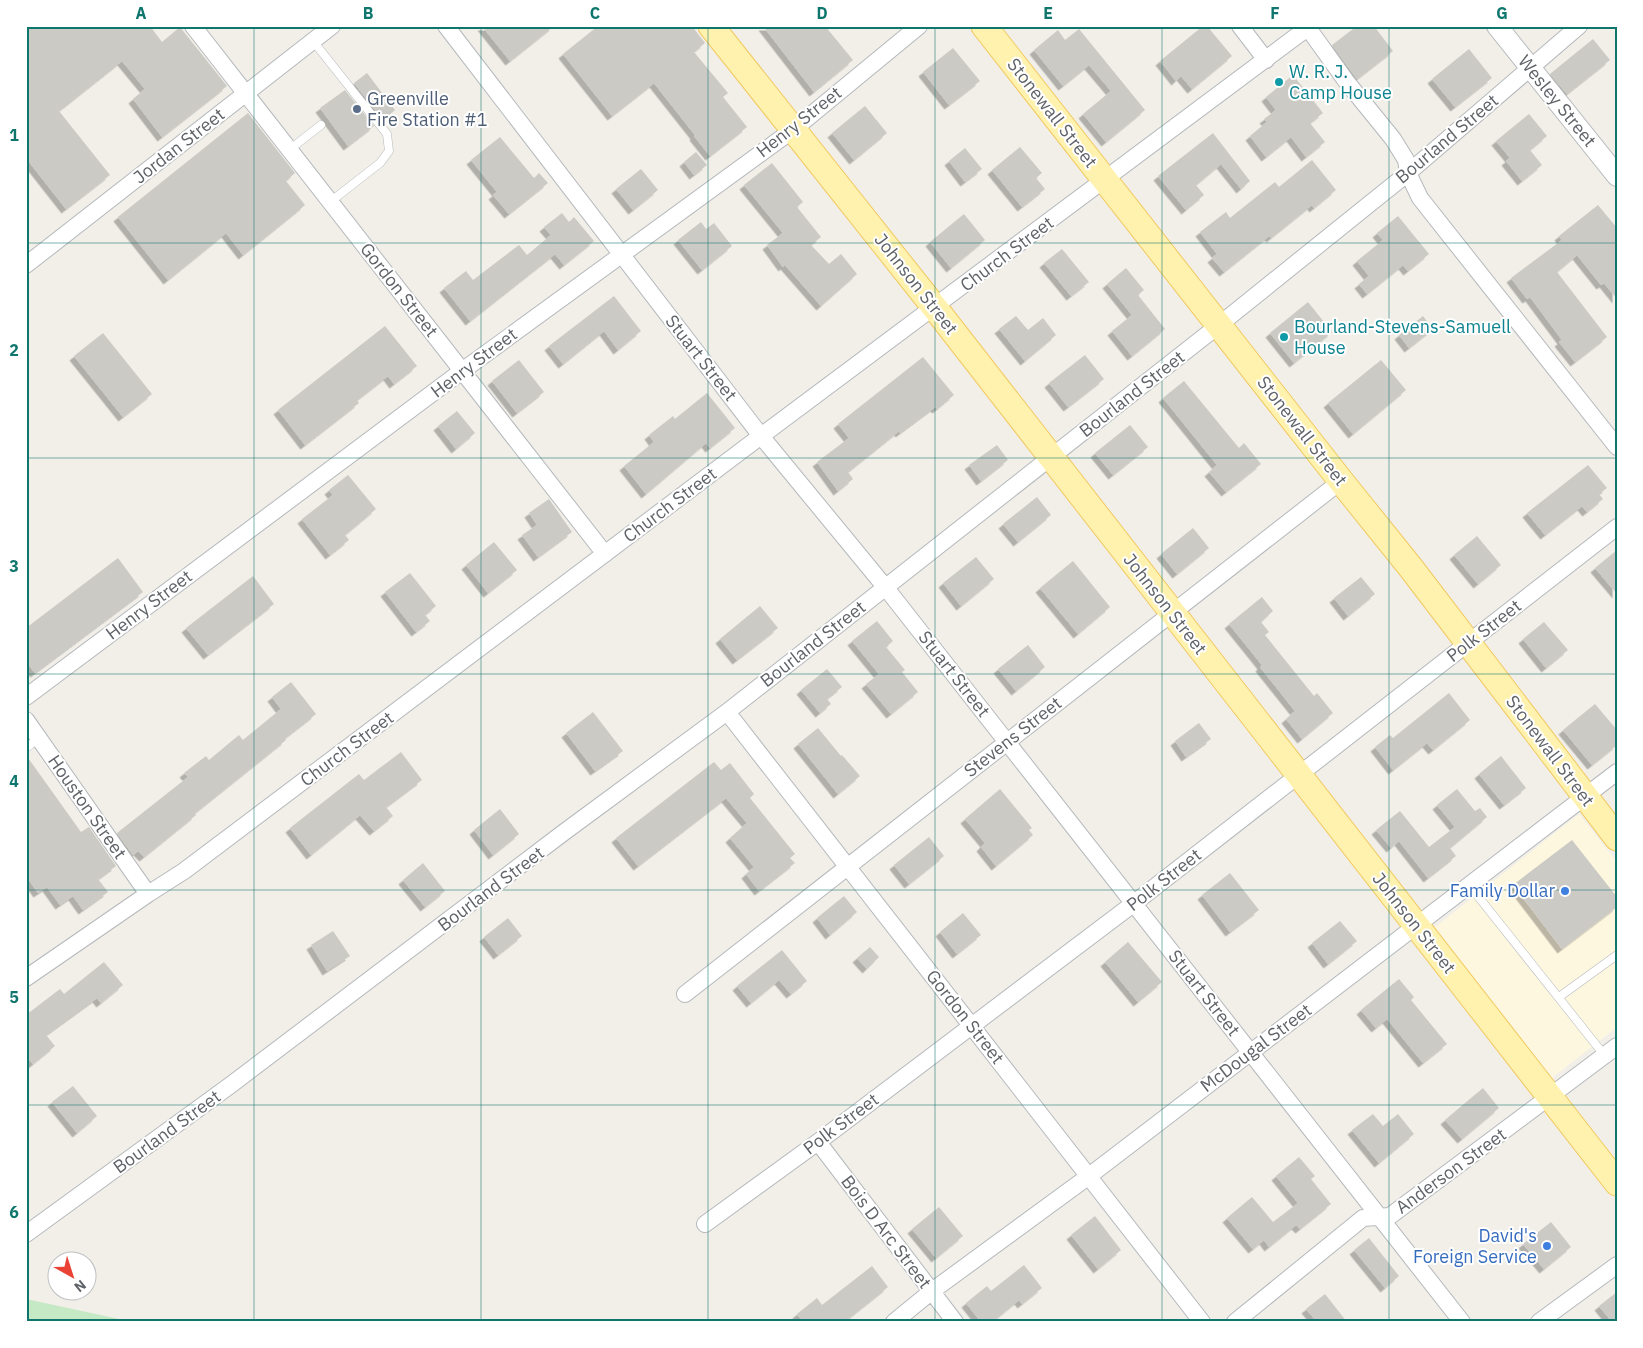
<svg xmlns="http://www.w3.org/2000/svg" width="1643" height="1348" font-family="'IBM Plex Sans',sans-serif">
  <defs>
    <filter id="shadow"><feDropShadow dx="-4.5" dy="4.5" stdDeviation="0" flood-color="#0004"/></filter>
  </defs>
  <rect width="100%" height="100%" fill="#f1efe8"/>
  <path fill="#fef7e0" d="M1579,814L1617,862V1027L1552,1078L1434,928Z"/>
  <path fill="#c5e8c5" d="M26,1299L133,1322H26Z"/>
  <path fill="#cccac5" filter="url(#shadow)" d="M26,26H150L162,42L180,27L227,86L162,137L133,99L145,89L122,61L59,111L110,175L66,209L26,158Z
    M482,26H554L510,61Z
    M598,26H692L705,43L694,52L728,93L723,97L747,127L710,156L694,136L695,135L654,83L612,116L563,54Z
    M763,26H825L853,60L814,92Z
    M1203,26H1207L1232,56L1192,89L1181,76L1176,81L1160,61Z
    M1357,26H1374L1393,51L1357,79L1332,45Z
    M1079,29L1145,110L1106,142L1083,114L1111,91L1089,65L1063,86L1034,50L1058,30L1065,40Z
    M1593,39L1610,60L1567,94L1550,74Z
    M953,48L980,81L949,105L923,72Z
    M1469,49L1492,78L1455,107L1432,79Z
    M367,73L395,110L383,120L354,83Z
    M1293,75L1323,113L1310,123L1325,142L1306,157L1291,137L1266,157L1250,136L1267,122L1264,119L1276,110L1266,97Z
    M345,90L374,126L348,146L320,108Z
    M865,106L887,133L854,160L832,133Z
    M248,113L295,173L286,181L305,205L243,255L226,233L168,280L118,217Z
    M1529,114L1547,136L1530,150L1542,165L1522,181L1506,161L1510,158L1496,141Z
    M1213,133L1250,181L1241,189L1221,164L1196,185L1204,195L1186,210L1158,176Z
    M500,137L534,178L539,173L548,183L509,214L493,195L497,192L471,160Z
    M1020,147L1042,173L1036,178L1045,189L1022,207L992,170Z
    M965,148L982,169L965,182L949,161Z
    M696,152L707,165L694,175L684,162Z
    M1312,160L1336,190L1314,208L1312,205L1271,238L1269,236L1224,272L1212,258L1217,254L1200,232L1226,212L1230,218L1275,182L1279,187Z
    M772,163L803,202L797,207L821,237L811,245L829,264L841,254L857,274L821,306L785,265L783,267L767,245L783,233L744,185Z
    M641,169L658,190L633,210L616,189Z
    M1598,205L1617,228V299L1604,283L1601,285L1577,255L1557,272L1607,337L1575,362L1559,342L1562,340L1530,297L1527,299L1511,278L1562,240L1559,236Z
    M562,213L569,222L574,217L594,241L564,265L555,254L470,321L444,288L466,271L473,280L519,245L527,255L551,235L544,227Z
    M964,214L985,240L951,268L930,242Z
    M1398,216L1429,254L1408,271L1403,265L1367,294L1359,284L1369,276L1357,261L1383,240L1377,233Z
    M701,222L706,229L714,223L732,246L702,270L678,240Z
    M1062,249L1089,282L1071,296L1044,263Z
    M1126,268L1144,290L1138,295L1165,329L1132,356L1112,331L1132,315L1107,284Z
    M614,296L641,331L618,350L604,331L563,364L549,346Z
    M1308,302L1332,332L1294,363L1270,333Z
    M1016,316L1028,330L1043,318L1056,335L1025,361L999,329Z
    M1423,316L1433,329L1409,348L1399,335Z
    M385,326L417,366L394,384L388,376L357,400L359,403L305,445L278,410Z
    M103,333L152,394L123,417L74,356Z
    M1085,355L1104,379L1068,407L1049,383Z
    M923,357L954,395L937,409L935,407L900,433L899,431L848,472L853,479L838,491L817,462L849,438L838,424Z
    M519,360L544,392L517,413L492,381Z
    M1381,360L1406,390L1353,434L1328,403Z
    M1184,381L1239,448L1244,443L1261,464L1226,492L1209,472L1217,465L1163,398Z
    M707,393L735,428L710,448L706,443L646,494L624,466L654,442L649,435L673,416L675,419Z
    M457,411L475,433L456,449L438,426Z
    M1130,425L1148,447L1113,475L1095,453Z
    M997,445L1008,460L981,481L969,465Z
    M1588,465L1607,488L1599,494L1603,499L1587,512L1582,506L1545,535L1527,513Z
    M348,475L376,509L345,535L349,540L330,555L302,519L333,495L329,490Z
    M1037,497L1051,515L1018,542L1003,524Z
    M549,499L572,532L538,557L522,535L537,525L529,513Z
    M1193,528L1209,548L1177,574L1161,554Z
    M1477,536L1501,565L1478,584L1454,555Z
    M494,542L517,570L488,593L466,565Z
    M1617,550V594L1595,568Z
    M976,557L994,579L961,606L943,583Z
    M118,558L143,592L35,673L26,662V628Z
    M1073,561L1110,607L1078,634L1040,588Z
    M410,573L436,606L425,615L430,621L416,632L385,592Z
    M253,576L274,604L208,655L186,628Z
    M1361,577L1375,594L1348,616L1334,598Z
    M1262,597L1273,611L1261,622L1269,632L1265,635L1314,696L1317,693L1333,713L1302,739L1286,719L1295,711L1260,667L1262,665L1229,624Z
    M760,606L778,628L737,660L720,639Z
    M877,621L893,641L886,647L905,670L902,672L918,692L891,714L866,684L879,674L852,641Z
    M1544,622L1568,650L1546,668L1523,639Z
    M1028,645L1045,667L1016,691L998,669Z
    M827,669L842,687L827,699L831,704L820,713L801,690Z
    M291,682L316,714L285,738L286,740L195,813L196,815L144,857L138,851L133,855L117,833L188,777L184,773L206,756L209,760L239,735L243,740L281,709L272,697Z
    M1449,693L1470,720L1433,750L1427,743L1393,770L1375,747L1390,735L1393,738Z
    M1595,704L1617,730V745L1592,765L1563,730Z
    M593,712L623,751L595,771L566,733Z
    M1199,723L1211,739L1186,757L1175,741Z
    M818,728L841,756L842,755L860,776L838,794L798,744Z
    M401,752L422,780L386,807L393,816L374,831L360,815L311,855L290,828L359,774L364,780Z
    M26,755L81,832L89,827L116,866L98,879L108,892L83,910L73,896L60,905L47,887L38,893L26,876Z
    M1501,756L1526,788L1504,805L1479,774Z
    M714,762L721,770L730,763L754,794L750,798L795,854L790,858L795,863L759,891L746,874L754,867L730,838L747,823L726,798L638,866L616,838Z
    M1000,789L1032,828L1029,830L1033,835L996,866L981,847L985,843L965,819Z
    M1457,789L1475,811L1480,808L1487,817L1450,848L1456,856L1428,878L1399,841L1391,848L1376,830L1400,811L1429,847L1455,827L1437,805Z
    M500,809L519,834L493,855L474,830Z
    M929,837L944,856L909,884L894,865Z
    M1572,840L1617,897V907L1562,949L1513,885Z
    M423,863L445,891L425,907L403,880Z
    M1230,873L1259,910L1230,932L1202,895Z
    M844,896L857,912L830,935L817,918Z
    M963,913L981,935L957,954L940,932Z
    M508,918L522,936L498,955L484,937Z
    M1340,921L1357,941L1328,964L1312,943Z
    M333,931L350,956L327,971L311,945Z
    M1128,942L1162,982L1138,1002L1105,962Z
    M870,947L879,957L867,969L857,958Z
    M782,950L807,981L791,994L779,980L751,1003L737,986Z
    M104,962L123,985L101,1003L97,998L46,1035L55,1046L33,1064L26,1057V1015L60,989L64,994Z
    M1399,979L1414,997L1411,1000L1447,1044L1423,1063L1387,1019L1376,1028L1361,1010Z
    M73,1086L97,1116L77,1133L52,1102Z
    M1483,1088L1499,1108L1462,1139L1445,1120Z
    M1373,1114L1383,1126L1398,1114L1414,1134L1379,1163L1352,1130Z
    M1299,1157L1315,1176L1311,1179L1331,1204L1300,1229L1296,1225L1269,1247L1264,1240L1253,1249L1227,1218L1252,1197L1273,1222L1298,1203L1276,1176Z
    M939,1207L963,1236L936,1258L912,1229Z
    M1095,1216L1121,1250L1098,1269L1071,1235Z
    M1551,1222L1571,1247L1544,1269L1523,1244Z
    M1369,1238L1399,1276L1385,1288L1354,1250Z
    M1024,1265L1042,1288L1022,1304L1019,1300L992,1322H981L966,1303L987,1286L991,1291Z
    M872,1266L888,1287L844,1322H803L797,1314L817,1298L822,1305Z
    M1617,1292V1322H1612L1599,1306Z
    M1325,1294L1347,1322H1317L1306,1309Z"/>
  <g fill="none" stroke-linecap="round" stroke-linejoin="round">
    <defs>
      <path id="service" d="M313,41L387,134L389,151L380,163L330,202
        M289,150L321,125
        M26,748L39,738
        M1469,885L1605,1056
        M1559,997L1617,955"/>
      <path id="minor" d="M193,26L605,554
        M446,26L761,436L886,588L1462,1322
        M1240,26L1266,60
        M1308,28L1346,81L1393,139L1406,160L1408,173L1420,198L1617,447
        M26,265L332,26
        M26,697L462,371L794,129L919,26
        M727,712L1202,1322
        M26,720L148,894
        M26,978L148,894L184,871L761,436L1310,26
        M685,994L1341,481
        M818,1142L955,1322
        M705,1224L818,1142L1133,904L1617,527
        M26,1234L232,1084L563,833L727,712L1219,325L1408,173L1579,26
        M894,1322L932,1291L1089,1176L1617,772
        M1235,1322L1363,1218L1390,1216L1617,1046
        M1539,1322L1617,1265"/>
      <path id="tertiary" d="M1497,26L1617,176"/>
      <path id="primary" d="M711,26L935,308L1617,1183
        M984,26L1341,481L1411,568L1617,838"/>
    </defs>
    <use href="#service" stroke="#b5b8bc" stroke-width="9"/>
    <use href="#minor" stroke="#b5b8bc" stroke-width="18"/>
    <use href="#tertiary" stroke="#b5b8bc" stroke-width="22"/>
    <use href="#primary" stroke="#f2c960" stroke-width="27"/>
    <use href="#service" stroke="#fff" stroke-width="8"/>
    <use href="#minor" stroke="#fff" stroke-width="16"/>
    <use href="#tertiary" stroke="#fff" stroke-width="20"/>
    <use href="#primary" stroke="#fff2af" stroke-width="25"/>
  </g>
  <path fill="none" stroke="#0f766e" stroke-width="1" stroke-opacity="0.55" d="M254,26V1322M481,26V1322M708,26V1322M935,26V1322M1162,26V1322M1389,26V1322M26,243H1617M26,458H1617M26,674H1617M26,890H1617M26,1105H1617"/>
  <g fill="#0f9aa8" stroke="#fff" stroke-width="2">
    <circle cx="1279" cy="82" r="5"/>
    <circle cx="1284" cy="337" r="5"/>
  </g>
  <circle fill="#5c6f8a" stroke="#fff" stroke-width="2" cx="357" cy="109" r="5"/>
  <g fill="#3f7fe0" stroke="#fff" stroke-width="2">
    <circle cx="1565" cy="891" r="5"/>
    <circle cx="1547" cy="1246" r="5"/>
  </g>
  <g text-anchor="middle" stroke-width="4" stroke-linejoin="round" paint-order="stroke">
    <g font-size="18" fill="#0d838f" stroke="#fff" text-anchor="start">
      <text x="1289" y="78">W. R. J.<tspan x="1289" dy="21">Camp House</tspan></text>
      <text x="1294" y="333">Bourland-Stevens-Samuell<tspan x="1294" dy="21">House</tspan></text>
    </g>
    <g font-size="18" fill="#4e5e75" stroke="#fff" text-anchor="start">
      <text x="367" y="105">Greenville<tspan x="367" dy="21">Fire Station #1</tspan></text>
    </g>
    <g font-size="18" fill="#5f6368" stroke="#fff">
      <text transform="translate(1557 101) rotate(51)" y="6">Wesley Street</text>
      <text transform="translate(1052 113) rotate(52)" y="6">Stonewall Street</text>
      <text transform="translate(799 122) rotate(-38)" y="6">Henry Street</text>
      <text transform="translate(1447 139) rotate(-40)" y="6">Bourland Street</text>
      <text transform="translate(179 146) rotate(-38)" y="6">Jordan Street</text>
      <text transform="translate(1007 254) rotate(-37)" y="6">Church Street</text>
      <text transform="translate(916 284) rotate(52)" y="6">Johnson Street</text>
      <text transform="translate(399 290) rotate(52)" y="6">Gordon Street</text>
      <text transform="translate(701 358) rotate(52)" y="6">Stuart Street</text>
      <text transform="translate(474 363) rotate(-37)" y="6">Henry Street</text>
      <text transform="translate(1132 394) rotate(-38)" y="6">Bourland Street</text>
      <text transform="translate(1302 431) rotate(52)" y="6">Stonewall Street</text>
      <text transform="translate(670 505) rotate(-37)" y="6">Church Street</text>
      <text transform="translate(1165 604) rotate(52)" y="6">Johnson Street</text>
      <text transform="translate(149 605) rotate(-37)" y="6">Henry Street</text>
      <text transform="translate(1484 631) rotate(-38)" y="6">Polk Street</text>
      <text transform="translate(813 644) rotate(-38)" y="6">Bourland Street</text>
      <text transform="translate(954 674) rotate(52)" y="6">Stuart Street</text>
      <text transform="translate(1013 737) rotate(-38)" y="6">Stevens Street</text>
      <text transform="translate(347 749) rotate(-37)" y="6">Church Street</text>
      <text transform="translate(1550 751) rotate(53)" y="6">Stonewall Street</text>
      <text transform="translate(87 807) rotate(55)" y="6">Houston Street</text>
      <text transform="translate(1164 880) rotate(-38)" y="6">Polk Street</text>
      <text transform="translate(491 889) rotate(-37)" y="6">Bourland Street</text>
      <text transform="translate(1414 923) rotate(52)" y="6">Johnson Street</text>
      <text transform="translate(1204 993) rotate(52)" y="6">Stuart Street</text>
      <text transform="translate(965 1017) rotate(52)" y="6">Gordon Street</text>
      <text transform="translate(1256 1048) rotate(-37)" y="6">McDougal Street</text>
      <text transform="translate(841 1124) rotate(-37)" y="6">Polk Street</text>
      <text transform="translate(167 1132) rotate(-36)" y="6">Bourland Street</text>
      <text transform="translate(1451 1171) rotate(-36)" y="6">Anderson Street</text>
      <text transform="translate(886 1232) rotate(53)" y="6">Bois D Arc Street</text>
    </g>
    <g font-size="18" fill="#366cbe" stroke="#fff" text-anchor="end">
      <text x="1555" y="897">Family Dollar</text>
      <text x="1537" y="1242">David's<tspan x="1537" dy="21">Foreign Service</tspan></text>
    </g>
  </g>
  <rect width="1643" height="1348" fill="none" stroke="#ffffff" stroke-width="55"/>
  <g transform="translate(72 1276) rotate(141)"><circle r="24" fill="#ffffff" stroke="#bfc1c3"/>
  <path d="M0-4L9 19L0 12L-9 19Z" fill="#ea4335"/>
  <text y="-8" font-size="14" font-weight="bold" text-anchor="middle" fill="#5f6368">N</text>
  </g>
  <rect x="28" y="28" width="1588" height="1292" fill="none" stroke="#0f766e" stroke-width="2"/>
  <g font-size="16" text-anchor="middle" font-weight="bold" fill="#0f766e">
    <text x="141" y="19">A</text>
    <text x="368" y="19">B</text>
    <text x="595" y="19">C</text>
    <text x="822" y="19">D</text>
    <text x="1048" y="19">E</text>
    <text x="1275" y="19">F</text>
    <text x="1502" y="19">G</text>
    <text x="14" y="141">1</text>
    <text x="14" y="356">2</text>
    <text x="14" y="572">3</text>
    <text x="14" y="787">4</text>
    <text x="14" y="1003">5</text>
    <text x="14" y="1218">6</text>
  </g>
</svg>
